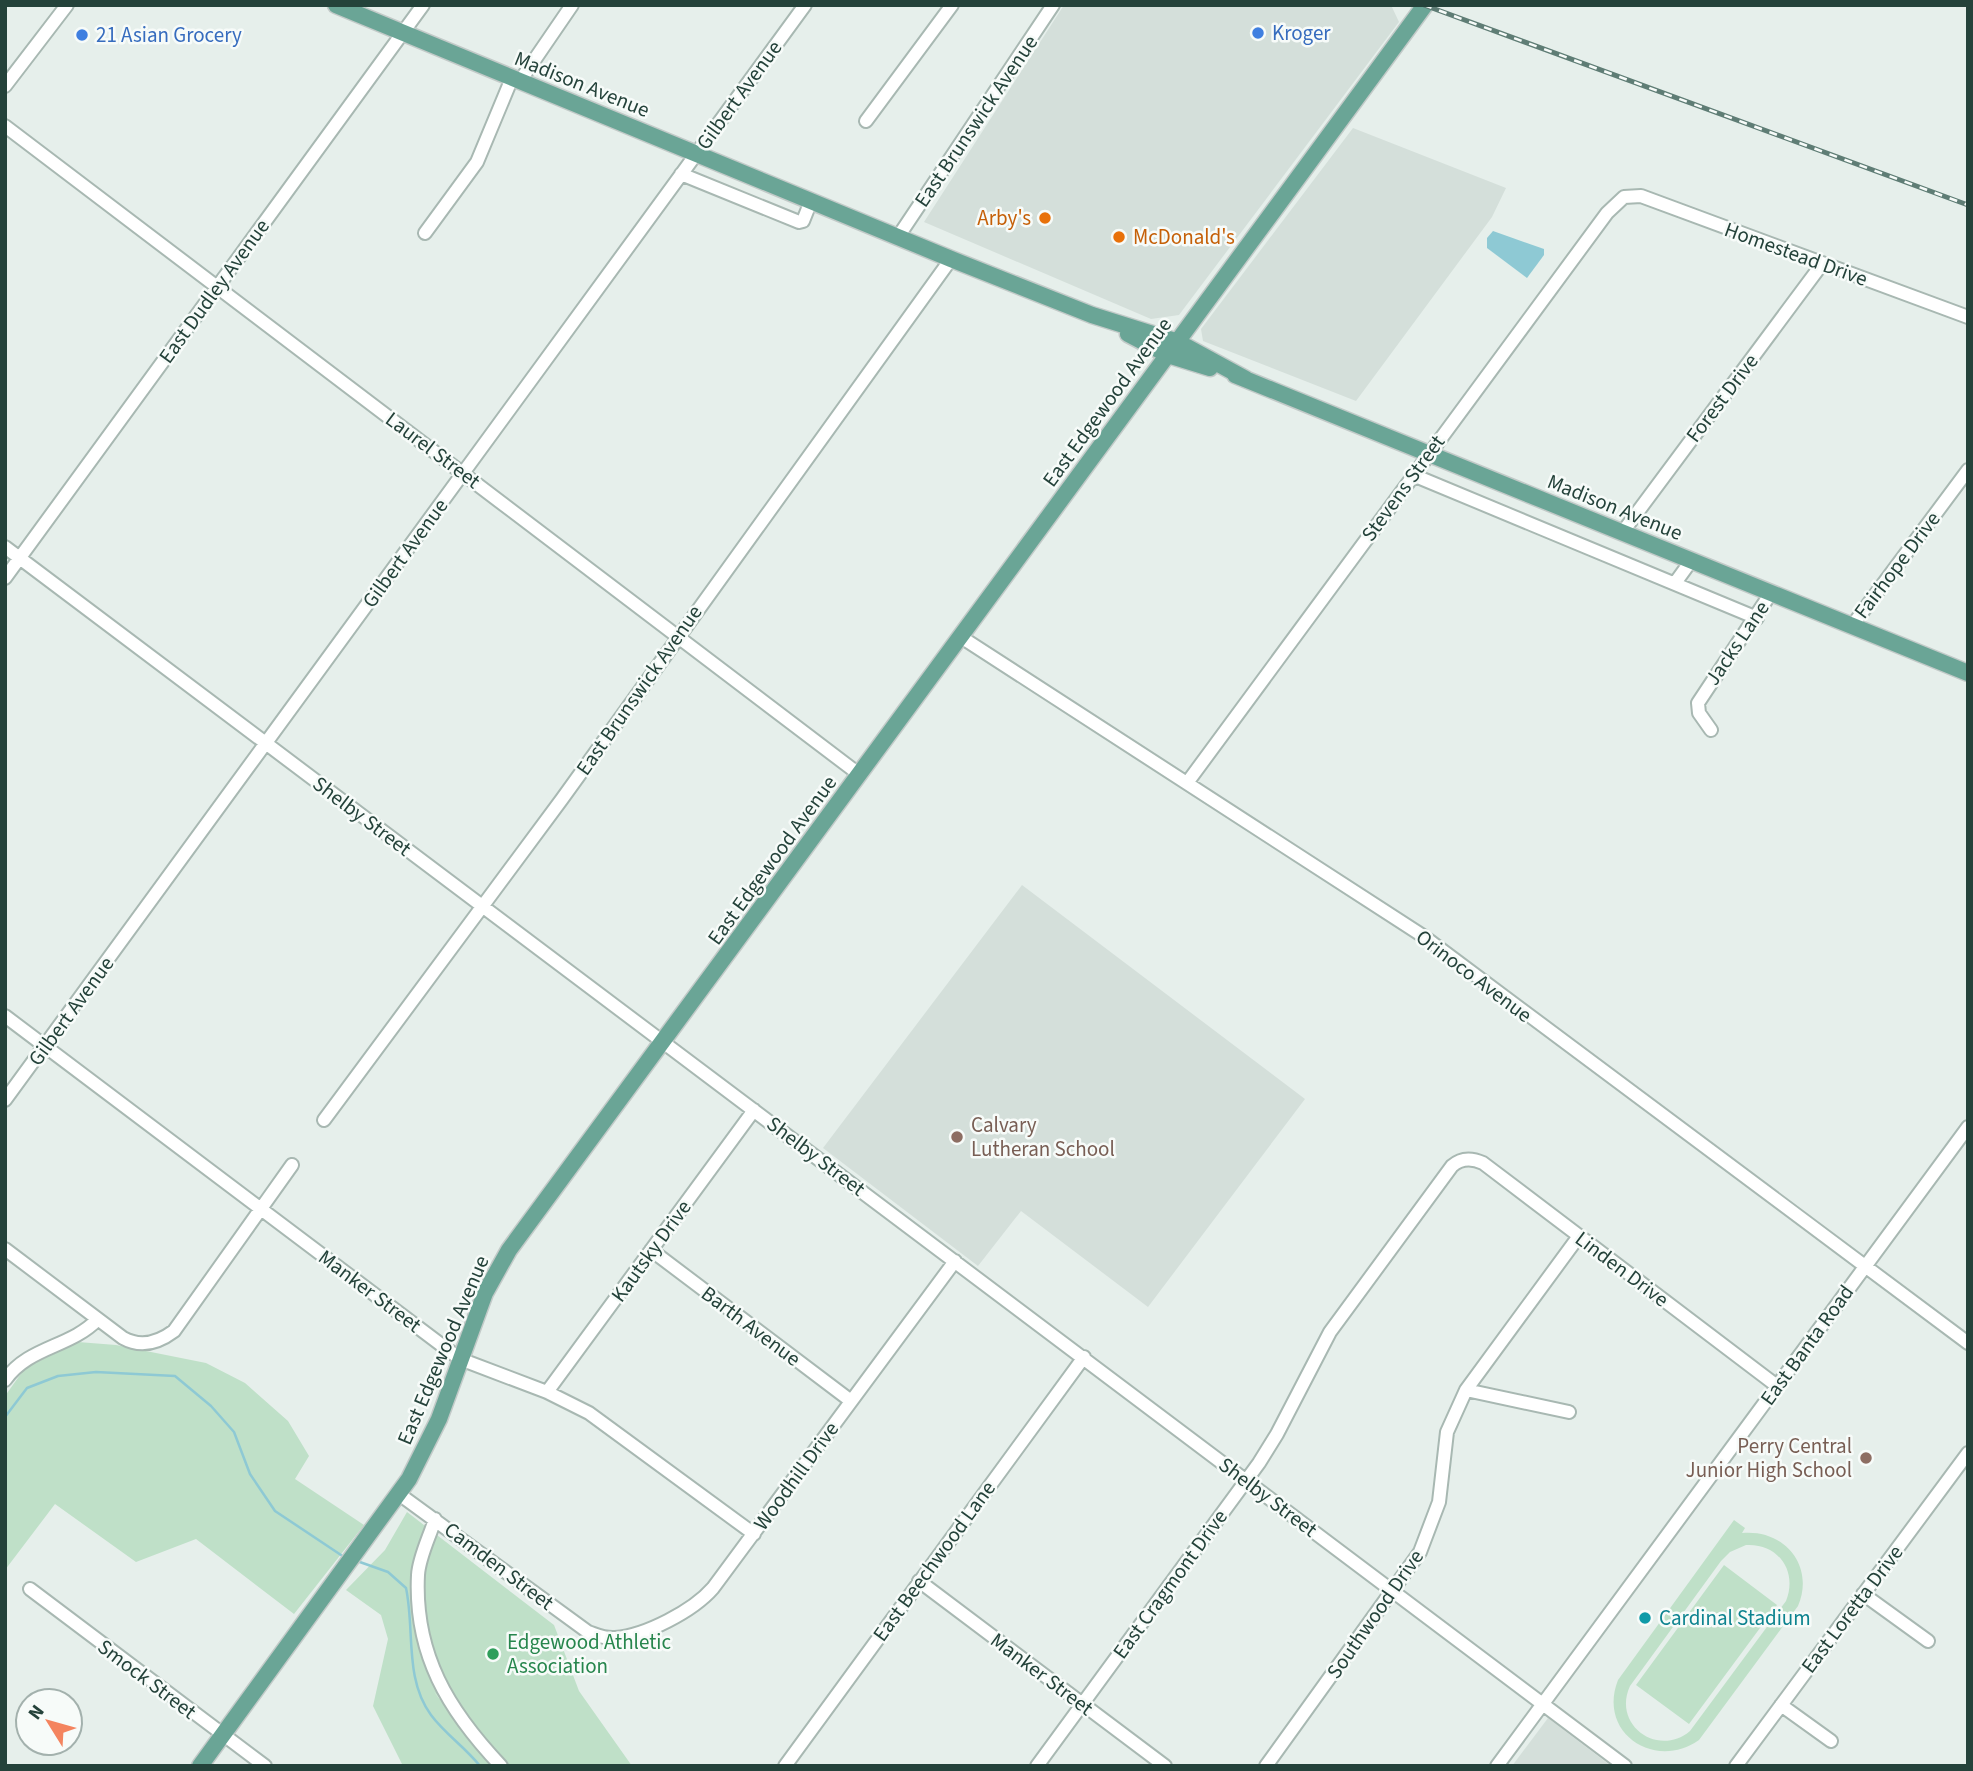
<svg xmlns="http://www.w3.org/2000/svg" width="1973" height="1771" font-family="'Source Sans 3',sans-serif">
  <rect width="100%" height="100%" fill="#e6efeb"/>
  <path fill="#d4dfda" d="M1064,5H1391L1399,22L1179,315L1151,319L924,222Z
    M1353,128L1506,188L1492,217L1356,401L1203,341L1201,329Z
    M1022,885L1305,1099L1148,1307L1021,1211L978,1266L823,1148Z
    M1548,1718L1611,1766H1512Z"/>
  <path fill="#bfe0c8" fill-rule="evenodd" d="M78,1342L116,1345L206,1363L245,1383L288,1421L309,1456L295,1479L364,1525L294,1614L196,1539L136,1562L55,1504L5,1570V1396L25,1368Z
    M407,1512L554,1625L579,1691L632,1766H498L463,1722L434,1692L495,1766H403L373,1706L388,1639L381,1615L346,1590L385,1550Z
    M1734,1520L1745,1528L1742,1533C1785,1529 1815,1566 1798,1606L1699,1740C1655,1771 1597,1733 1618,1680ZM1746,1545C1778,1543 1798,1571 1786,1601L1690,1731C1658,1758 1612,1725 1630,1686L1721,1561L1730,1552Z
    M1724,1565L1777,1605L1689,1724L1636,1685Z"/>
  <path fill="#8ec9d4" d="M1493,231L1544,249V255L1527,278L1487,248V238Z"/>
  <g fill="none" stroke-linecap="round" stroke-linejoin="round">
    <path stroke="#8ec9d4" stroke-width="2.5" d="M5,1417L27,1388L58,1376L96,1372L175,1376L211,1406L234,1432L250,1474L275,1511L344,1557
      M357,1561L388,1572L406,1588C415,1630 404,1678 431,1715C445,1734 465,1747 480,1766"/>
    <defs>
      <path id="minor" d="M520,81L572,5
        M5,86L67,5
        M866,121L952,5
        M5,126L860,775
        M681,174L799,222L803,221L811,201
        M425,233L477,162L512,78
        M898,237L1053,5
        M1413,475L1757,618
        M1622,533L1822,264
        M5,547L1625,1766
        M5,578L423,5
        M1675,583L1691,561
        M1852,626L1968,470
        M961,637L1423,936L1968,1343
        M1711,730L1699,713L1698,703L1771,593
        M1187,783L1607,213L1624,197L1641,196L1968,317
        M5,1016L460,1359L547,1392L589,1413L754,1534
        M5,1100L805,5
        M324,1120L562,799L951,259
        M5,1249L123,1338C141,1348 158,1343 174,1331L292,1165
        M651,1250L851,1401
        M5,1380C29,1346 70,1348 98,1319
        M1466,1390L1569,1412
        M547,1392L754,1110
        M399,1494L588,1632C597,1635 605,1639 615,1638C645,1636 693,1611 713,1588L955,1261
        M435,1519C430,1536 419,1557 418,1575C414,1654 448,1710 501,1766
        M919,1581L1165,1766
        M30,1589L265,1766
        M1863,1594L1928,1641
        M1781,1705L1831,1741
        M785,1766L1084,1357
        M1037,1766L1259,1463L1277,1434L1330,1332L1452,1166C1461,1158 1472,1158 1483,1163L1777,1386
        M1266,1766L1420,1552L1439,1502L1447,1432L1466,1390L1579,1236
        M1497,1766L1968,1127
        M1736,1766L1968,1453"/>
      <path id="major" d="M336,5L951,259L1092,315L1178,342L1246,379
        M1128,334L1168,355L1210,368
        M1235,375L1968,673
        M200,1766L409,1479L439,1419L485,1293L509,1250L1425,5"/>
    </defs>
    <use href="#minor" stroke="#a8b8b2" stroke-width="16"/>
    <use href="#major" stroke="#c2cac8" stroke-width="19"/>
    <use href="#minor" stroke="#fff" stroke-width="12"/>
    <use href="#major" stroke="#6aa596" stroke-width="16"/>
    <defs>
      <path id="rail" d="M1424,5L1968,205"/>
    </defs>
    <use href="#rail" stroke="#5f7d75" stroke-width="5"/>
    <use href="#rail" stroke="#f7fbf9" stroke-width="2.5" stroke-dasharray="8" stroke-linecap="butt"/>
  </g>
  <g fill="#3f7fe0" stroke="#f7fbf9" stroke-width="2.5">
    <circle cx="1258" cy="33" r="7"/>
    <circle cx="82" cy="35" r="7"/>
  </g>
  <g fill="#e8710a" stroke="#f7fbf9" stroke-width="2.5">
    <circle cx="1045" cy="218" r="7"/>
    <circle cx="1119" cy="237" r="7"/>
  </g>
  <g fill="#8d6e63" stroke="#f7fbf9" stroke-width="2.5">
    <circle cx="957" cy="1137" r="7"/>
    <circle cx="1866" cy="1458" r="7"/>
  </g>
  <circle fill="#0f9aa8" stroke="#f7fbf9" stroke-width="2.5" cx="1645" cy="1618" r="7"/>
  <circle fill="#2e9e5b" stroke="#f7fbf9" stroke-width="2.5" cx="493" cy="1654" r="7"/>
  <g text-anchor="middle" stroke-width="5" stroke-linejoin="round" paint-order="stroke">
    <g font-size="21" fill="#366cbe" stroke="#f7fbf9" text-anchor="start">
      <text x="1272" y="40">Kroger</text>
      <text x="96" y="42">21 Asian Grocery</text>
    </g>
    <g font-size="21" fill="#24423a" stroke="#f7fbf9">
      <text transform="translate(582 84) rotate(22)" y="7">Madison Avenue</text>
      <text transform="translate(739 95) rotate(-54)" y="7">Gilbert Avenue</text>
      <text transform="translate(976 121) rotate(-56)" y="7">East Brunswick Avenue</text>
      <text transform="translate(1796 254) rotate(20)" y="7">Homestead Drive</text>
      <text transform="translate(214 291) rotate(-54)" y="7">East Dudley Avenue</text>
      <text transform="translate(1722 398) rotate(-53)" y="7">Forest Drive</text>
      <text transform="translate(1107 402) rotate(-54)" y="7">East Edgewood Avenue</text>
      <text transform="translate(433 450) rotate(37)" y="7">Laurel Street</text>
      <text transform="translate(1403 488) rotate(-54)" y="7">Stevens Street</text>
      <text transform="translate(1615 507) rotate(22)" y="7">Madison Avenue</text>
      <text transform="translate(405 553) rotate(-54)" y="7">Gilbert Avenue</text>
      <text transform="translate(1897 565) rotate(-53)" y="7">Fairhope Drive</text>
      <text transform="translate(1737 643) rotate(-56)" y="7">Jacks Lane</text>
      <text transform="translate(639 690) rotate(-55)" y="7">East Brunswick Avenue</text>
      <text transform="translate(362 816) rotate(37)" y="7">Shelby Street</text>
      <text transform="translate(772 860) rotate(-54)" y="7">East Edgewood Avenue</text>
      <text transform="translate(1474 976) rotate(37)" y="7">Orinoco Avenue</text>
      <text transform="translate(71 1011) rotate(-54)" y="7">Gilbert Avenue</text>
      <text transform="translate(816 1156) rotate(37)" y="7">Shelby Street</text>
      <text transform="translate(651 1251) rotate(-54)" y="7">Kautsky Drive</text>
      <text transform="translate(1622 1269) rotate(37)" y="7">Linden Drive</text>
      <text transform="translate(370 1291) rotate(37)" y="7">Manker Street</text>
      <text transform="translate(751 1326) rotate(37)" y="7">Barth Avenue</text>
      <text transform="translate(1807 1345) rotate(-54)" y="7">East Banta Road</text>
      <text transform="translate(443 1350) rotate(-67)" y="7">East Edgewood Avenue</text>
      <text transform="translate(796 1476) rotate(-54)" y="7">Woodhill Drive</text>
      <text transform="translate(1268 1497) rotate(37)" y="7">Shelby Street</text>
      <text transform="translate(934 1561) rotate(-54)" y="7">East Beechwood Lane</text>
      <text transform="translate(499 1566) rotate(37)" y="7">Camden Street</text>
      <text transform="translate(1170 1584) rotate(-54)" y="7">East Cragmont Drive</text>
      <text transform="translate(1852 1609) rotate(-53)" y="7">East Loretta Drive</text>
      <text transform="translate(1375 1614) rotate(-55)" y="7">Southwood Drive</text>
      <text transform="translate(1042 1674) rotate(37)" y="7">Manker Street</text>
      <text transform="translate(147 1679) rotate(37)" y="7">Smock Street</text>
    </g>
    <g font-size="21" fill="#c56008" stroke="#f7fbf9" text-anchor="end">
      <text x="1031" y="225">Arby's</text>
      <text x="1133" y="244" text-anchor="start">McDonald's</text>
    </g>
    <g font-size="21" fill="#785e54" stroke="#f7fbf9" text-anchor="start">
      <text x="971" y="1132">Calvary<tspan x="971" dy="24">Lutheran School</tspan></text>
      <text x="1852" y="1453" text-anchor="end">Perry Central<tspan x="1852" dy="24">Junior High School</tspan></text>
    </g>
    <g font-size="21" fill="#0d838f" stroke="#f7fbf9" text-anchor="start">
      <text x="1659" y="1625">Cardinal Stadium</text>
    </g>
    <g font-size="21" fill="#27864d" stroke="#f7fbf9" text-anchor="start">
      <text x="507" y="1649">Edgewood Athletic<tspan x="507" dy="24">Association</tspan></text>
    </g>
  </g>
  <rect width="1973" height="1771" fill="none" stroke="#24423a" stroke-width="14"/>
  <g transform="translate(49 1722) rotate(307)"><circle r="33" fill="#f7fbf9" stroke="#a3b1ad" stroke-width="2"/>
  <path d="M0-5L12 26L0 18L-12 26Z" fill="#f4845f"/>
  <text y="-10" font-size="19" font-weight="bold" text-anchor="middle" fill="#24423a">N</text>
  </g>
</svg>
